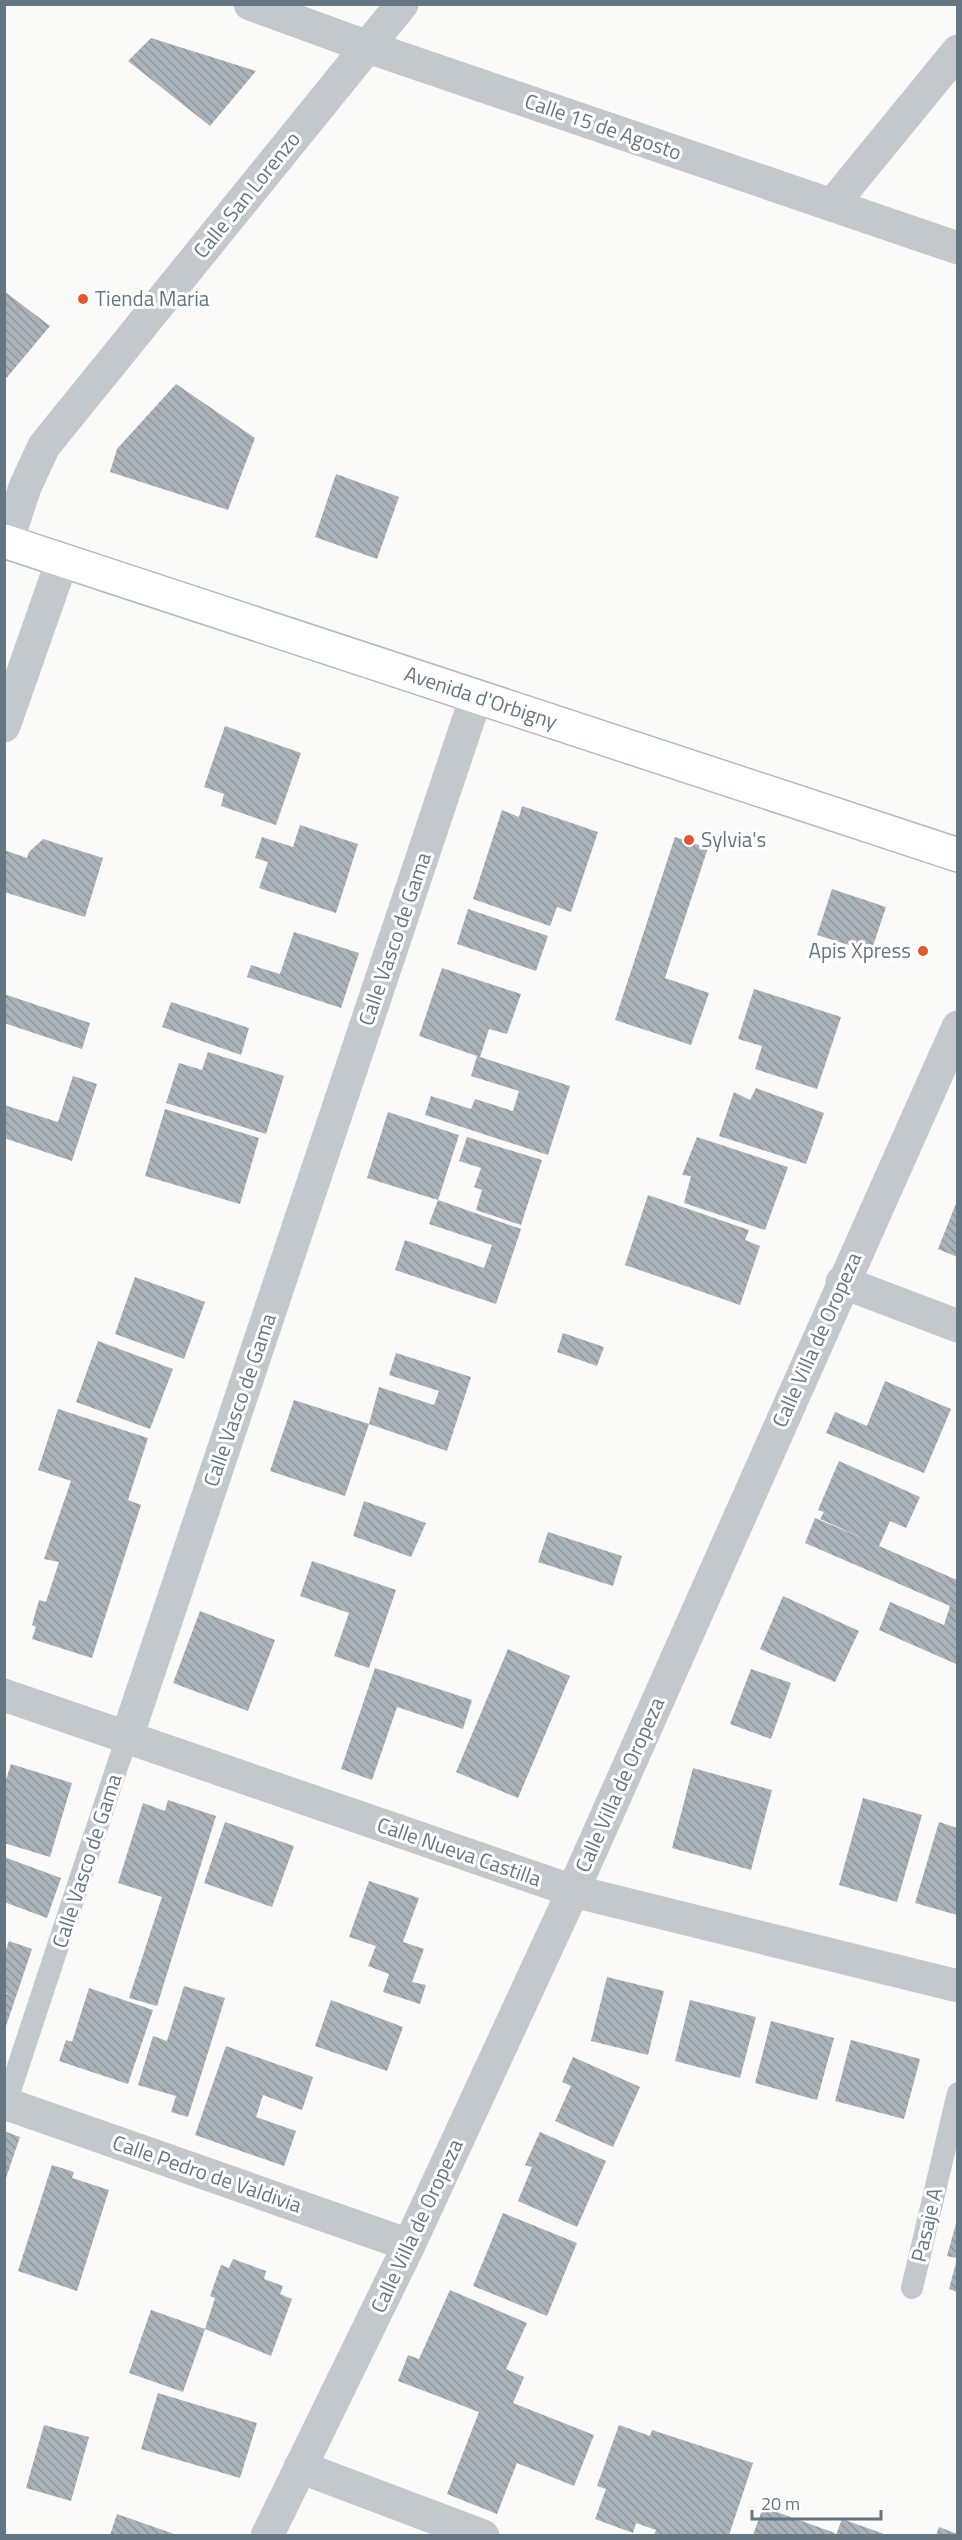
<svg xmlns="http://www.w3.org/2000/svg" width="962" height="2540" font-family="'Titillium Web',sans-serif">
  <defs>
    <pattern id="building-back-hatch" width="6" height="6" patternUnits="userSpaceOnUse" patternTransform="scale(1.5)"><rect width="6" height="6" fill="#aab3b9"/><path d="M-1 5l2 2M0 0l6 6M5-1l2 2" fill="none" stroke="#8e969c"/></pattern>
  </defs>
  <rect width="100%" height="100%" fill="#fafaf8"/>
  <path fill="url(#building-back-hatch)" d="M151,38L256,71L210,126L128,61Z
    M4,291L50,326L4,381Z
    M176,384L255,438L228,510L110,472L117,449Z
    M336,474L399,497L377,559L315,537Z
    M225,726L301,753L276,825L221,806L224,794L204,787Z
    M522,806L598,832L571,912L557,907L550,926L473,899L502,810L519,817Z
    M300,825L358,844L336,913L259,888L268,862L255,858L262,837L293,847Z
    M675,837L708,848L665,978L709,993L691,1045L615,1020Z
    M43,839L103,858L85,917L4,892V850L27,858L29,852Z
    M832,889L886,907L871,952L817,935Z
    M468,909L548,936L536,971L457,944Z
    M294,932L359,953L341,1008L247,977L251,965L280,974Z
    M442,968L521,994L507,1034L489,1029L480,1057L570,1086L548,1155L425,1115L431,1096L471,1109L475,1099L513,1111L519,1091L471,1076L477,1056L419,1036Z
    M754,989L841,1017L817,1089L755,1069L762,1046L738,1039Z
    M4,994L90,1023L82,1049L4,1023Z
    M171,1002L249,1028L241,1055L162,1027Z
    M208,1052L284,1076L266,1134L166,1103L179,1063L202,1070Z
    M73,1076L97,1084L72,1161L4,1138V1105L58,1122Z
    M756,1088L824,1113L806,1164L719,1136L734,1092L750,1100Z
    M165,1109L259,1138L240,1204L145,1176Z
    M388,1112L459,1135L438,1200L521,1229L496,1304L395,1270L405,1240L484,1268L492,1245L429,1224L438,1200L367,1178Z
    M467,1137L542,1160L521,1225L476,1210L482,1190L474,1187L481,1168L459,1161Z
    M697,1137L788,1167L765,1230L684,1203L691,1176L682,1175Z
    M648,1195L749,1230L745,1240L760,1246L740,1305L625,1265Z
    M957,1201V1257L938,1249Z
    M135,1277L205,1302L184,1359L115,1334Z
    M563,1333L604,1347L597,1366L557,1352Z
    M98,1341L173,1369L150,1429L76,1402Z
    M396,1353L471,1377L447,1451L369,1424L379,1387L434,1405L439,1391L389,1375Z
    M885,1381L951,1409L924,1473L826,1433L835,1412L867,1426Z
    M294,1400L369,1424L345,1496L270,1471Z
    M58,1409L148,1438L128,1500L141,1505L92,1658L32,1639L36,1627L32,1625L39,1600L46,1602L59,1562L44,1559L71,1481L38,1470Z
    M839,1461L920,1497L906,1528L890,1521L879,1546L957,1580L956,1664L879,1630L890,1602L944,1625L950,1606L805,1543L815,1518L867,1540L820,1519L824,1512L818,1510Z
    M364,1501L426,1523L411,1557L353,1536Z
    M548,1532L622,1556L613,1586L538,1562Z
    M312,1561L396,1590L369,1668L334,1656L349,1613L300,1596Z
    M783,1596L859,1631L835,1682L760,1649Z
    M200,1611L275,1640L248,1711L173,1683Z
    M508,1649L570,1676L518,1798L456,1772Z
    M375,1668L472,1700L463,1729L397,1707L372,1780L341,1769Z
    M751,1669L791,1683L771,1739L730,1724Z
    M11,1764L72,1783L50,1857L4,1843V1786Z
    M693,1768L772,1790L751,1870L672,1848Z
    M863,1798L922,1815L897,1902L839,1885Z
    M168,1800L216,1816L157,2006L129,1998L162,1897L118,1883L143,1803L165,1811Z
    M225,1822L294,1846L272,1907L204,1883Z
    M939,1822L957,1828V1915L915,1903Z
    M4,1857L61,1878L47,1918L4,1902Z
    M369,1881L419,1898L403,1942L424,1949L412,1982L426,1985L420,2004L383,1992L389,1974L368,1966L376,1946L349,1937Z
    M9,1941L32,1949L5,2029L4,1993L11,1995L4,1992V1956Z
    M607,1977L664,1991L648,2055L591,2041Z
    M184,1986L225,1998L188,2117L171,2112L176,2096L138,2085L153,2036L167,2041Z
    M89,1988L153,2010L128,2084L59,2061L66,2040L72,2042Z
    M331,2000L403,2027L387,2071L315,2046Z
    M690,2000L756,2017L740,2078L675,2061Z
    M771,2021L834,2038L817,2100L755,2083Z
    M851,2040L920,2059L904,2119L835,2101Z
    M226,2046L313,2077L302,2110L263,2095L256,2117L296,2131L284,2166L195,2135Z
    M573,2057L640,2087L613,2147L555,2121L571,2086L562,2082Z
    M4,2131L20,2137L5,2181H4Z
    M540,2132L606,2161L577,2227L518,2201L532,2167L525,2165Z
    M52,2165L74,2172L72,2178L109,2190L77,2291L18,2271Z
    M503,2213L577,2243L547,2316L473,2286Z
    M957,2220V2258L947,2256Z
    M233,2259L266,2271L264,2279L283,2286L280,2294L292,2299L271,2356L205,2329L183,2392L129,2373L151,2310L205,2329L215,2298L210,2296L221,2265L229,2268Z
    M957,2259V2292L949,2289Z
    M450,2290L527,2323L506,2369L524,2377L513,2403L594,2435L574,2486L517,2463L497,2514L447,2494L479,2412L398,2381L408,2355L419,2359Z
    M158,2393L257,2423L240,2478L141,2449Z
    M44,2425L89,2437L71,2501L26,2488Z
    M619,2425L650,2436L652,2430L753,2463L729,2535H654L656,2530L636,2523L633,2533L595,2519L606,2489L597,2486Z
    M763,2507L835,2533L834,2535H753Z
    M117,2514L177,2535H110Z
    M842,2519L887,2535H836Z
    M939,2527L958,2534V2535H936Z"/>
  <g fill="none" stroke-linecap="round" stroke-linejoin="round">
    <defs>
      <g id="secondary">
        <path id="s1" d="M4,541L958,855"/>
      </g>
    </defs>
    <use href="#secondary" stroke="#b3babf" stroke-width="36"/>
    <path stroke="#c3c8cc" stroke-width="22" d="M6,2103L127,1737
      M912,2288L958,2093"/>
    <path stroke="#c3c8cc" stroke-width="33" d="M250,4L368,47L958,248
      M832,205L958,51
      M7,542L25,487L44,446L402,4
      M4,726L62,561
      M842,1282L958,1326
      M4,1695L573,1891L958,1986
      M127,1737L476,697
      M4,2103L409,2245
      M300,2467L483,2536
      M267,2536L409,2245L573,1891L958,1027"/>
    <use href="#secondary" stroke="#fff" stroke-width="33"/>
  </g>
  <g fill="#e4572e" stroke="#fff" stroke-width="2">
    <circle cx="83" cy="299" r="6"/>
    <circle cx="689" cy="840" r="6"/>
    <circle cx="923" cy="951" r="6"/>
  </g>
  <g text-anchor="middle" stroke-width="6" stroke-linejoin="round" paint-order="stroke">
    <g font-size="21" fill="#657683" stroke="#fff">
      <text transform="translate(603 127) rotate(19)" y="7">Calle 15 de Agosto</text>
      <text transform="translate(247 195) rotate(-51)" y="7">Calle San Lorenzo</text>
      <text dy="7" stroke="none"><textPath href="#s1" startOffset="502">Avenida d'Orbigny</textPath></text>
      <text transform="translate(395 939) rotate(-71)" y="7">Calle Vasco de Gama</text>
      <text transform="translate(817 1340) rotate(-66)" y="7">Calle Villa de Oropeza</text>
      <text transform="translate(240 1400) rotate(-71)" y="7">Calle Vasco de Gama</text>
      <text transform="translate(620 1785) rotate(-66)" y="7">Calle Villa de Oropeza</text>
      <text transform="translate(459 1852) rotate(19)" y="7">Calle Nueva Castilla</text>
      <text transform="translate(87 1861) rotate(-72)" y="7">Calle Vasco de Gama</text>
      <text transform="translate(207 2174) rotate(19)" y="7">Calle Pedro de Valdivia</text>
      <text transform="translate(927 2225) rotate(-77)" y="7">Pasaje A</text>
      <text transform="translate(417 2226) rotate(-65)" y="7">Calle Villa de Oropeza</text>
    </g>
    <g font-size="21" fill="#657683" stroke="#fff" text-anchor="start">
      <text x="95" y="306">Tienda Maria</text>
      <text x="701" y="847">Sylvia's</text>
      <text x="911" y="958" text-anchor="end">Apis Xpress</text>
    </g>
  </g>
  <rect width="962" height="2540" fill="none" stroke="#657683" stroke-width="12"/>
  <path d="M752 2510v9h129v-9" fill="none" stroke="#657683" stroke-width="3"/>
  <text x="761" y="2510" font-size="18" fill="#657683" stroke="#ffffff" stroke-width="4.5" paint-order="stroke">20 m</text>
</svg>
